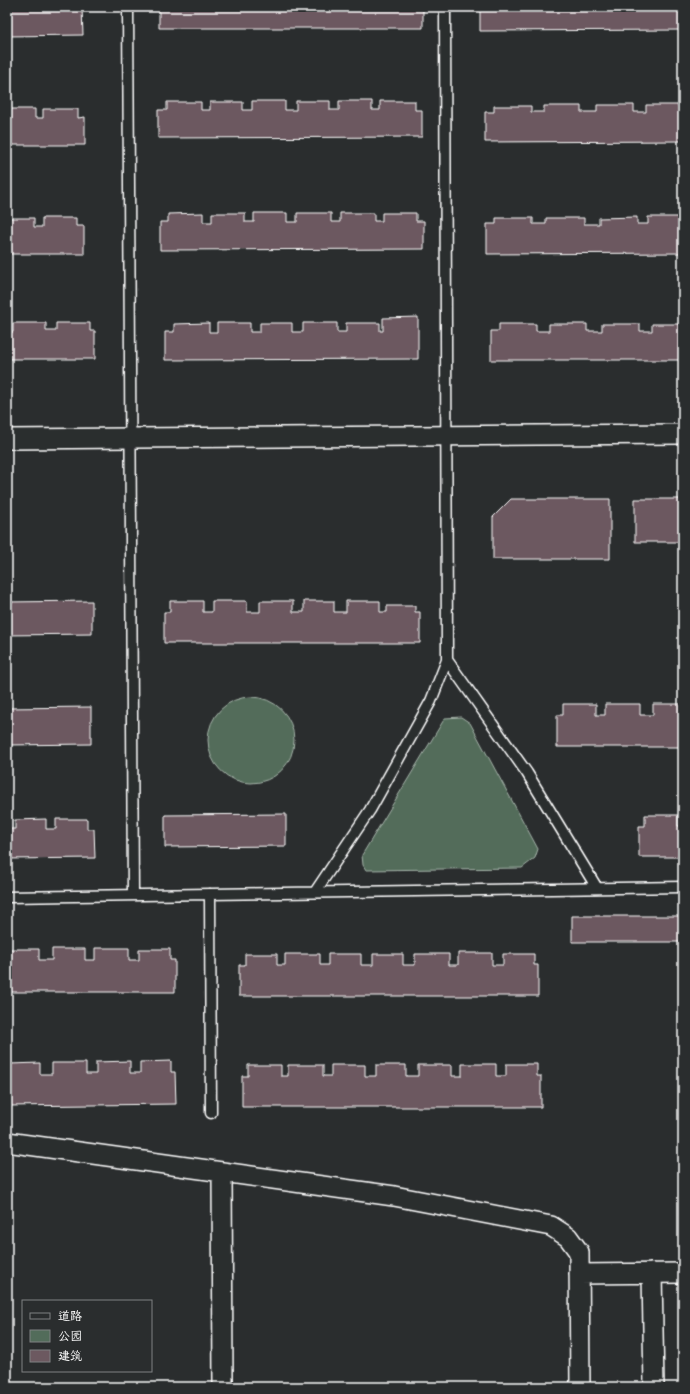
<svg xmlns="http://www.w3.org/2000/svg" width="690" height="1394" font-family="'Architects Daughter','LXGW WenKai TC',sans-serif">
  <rect width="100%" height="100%" fill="#2a2d2e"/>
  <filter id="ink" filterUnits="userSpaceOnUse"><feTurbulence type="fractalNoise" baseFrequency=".025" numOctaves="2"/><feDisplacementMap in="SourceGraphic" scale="8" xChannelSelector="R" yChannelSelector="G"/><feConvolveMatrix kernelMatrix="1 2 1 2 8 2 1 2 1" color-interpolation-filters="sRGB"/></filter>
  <g filter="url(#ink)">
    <path fill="#526c5a" stroke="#a8b6ac" d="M208 740a43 43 0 1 1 86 0a43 43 0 1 1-86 0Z
      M461,717L470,723L538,849L535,858L522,868L366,870L363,865L362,855L445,718Z"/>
    <path fill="#6c5960" stroke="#fff" d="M7,7L82,8L83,35L7,36Z
      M159,7H423V28H159Z
      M480,7H683V30L480,31Z
      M252,101H285V110H296V101H330V110H339V101H372V110H380V101H415V110H422V137L158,138V110H167V102H201V110H210V102H243V110H252Z
      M597,105H634V112H646V105H683V141L485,142V112H494V106H531V112H544V106H581V112H597Z
      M7,109H35V118H43V109H78V118L85,117V145H7Z
      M203,213V222H212V213H245V222H254V213H287V222H297V213H331V222H340V213H374V221H382V213H416V221H424V249L160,250V222H168V214Z
      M637,217V224H648V217H683V253L487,254V224H496V218H533V224H546V218H584V224H599V218Z
      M7,218H34V227H42V218H76V226H84V254H7Z
      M418,317V359L165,360V332H174V324L209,323V332H217V323H250V332H260V323H292V332H303V323H337V332H346V323H380V331H383V318Z
      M13,323H46V331H56V323H90V331H95V359H7V332H13Z
      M499,324H536V331H549V324H587V331H602V324H640V331H652V324H683V360H491V331H499Z
      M511,499H610V559H493V517Z
      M635,499H683V542H635Z
      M92,601V634L7,635V602Z
      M170,601H203V612H212V601H247V612H260V601H293V612H304V601H334V612H346V601H380V612H387V606H415V612H420V643H164V612H170Z
      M563,704H596V715H605V704H640V715H653V704H683V747H557V715H563Z
      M91,707V744L7,745V708Z
      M286,814V846L165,847V815Z
      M645,815H678V826H683V857H639V826H645Z
      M46,819V829H56V819H87V829H94L95,858L7,859V829H15V820Z
      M572,916H683V942H572Z
      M95,948H129V960H139V949H170V960H175V992H7V960H9V949H39V960H52V949H85V960H95Z
      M458,953H492V965H503V954H534V965H538V996H239V965H245V954H277V965H285V954H320V965H328V954H361V965H373V954H403V965H415V954H449V965H458Z
      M130,1061V1073H140V1062L171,1061V1072H175L176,1104L7,1106V1075H10V1064L40,1063V1074H52V1063H86V1074H96V1062Z
      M462,1064H496V1076H506V1064H537V1076H541V1107H242V1076H248V1065H281V1076H288V1065H323V1076H331V1065H365V1076H376V1065H406V1076H418V1065H452V1076H462Z"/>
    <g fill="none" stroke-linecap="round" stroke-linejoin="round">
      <defs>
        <path id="service" d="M128,7L133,895
          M447,660L527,773L597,888
          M315,892L370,810L431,701L447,660L445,7
          M210,894L211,1113
          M7,897L683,887"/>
        <path id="minor" d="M7,439L683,434
          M7,1142L394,1196L551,1226L568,1237L579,1252L580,1387
          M222,1172L223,1387
          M652,1273L654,1387
          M579,1274L683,1273"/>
      </defs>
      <use href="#service" stroke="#fff" stroke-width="13"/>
      <use href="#minor" stroke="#fff" stroke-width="22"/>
      <use href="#service" stroke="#2a2d2e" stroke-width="10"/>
      <use href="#minor" stroke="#2a2d2e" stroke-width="19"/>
    </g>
  </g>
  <rect width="690" height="1394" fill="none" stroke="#2a2d2e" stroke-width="24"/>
  <rect x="12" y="12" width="666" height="1370" fill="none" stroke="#fff" stroke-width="1.5" filter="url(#ink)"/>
  <rect x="22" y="1300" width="130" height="72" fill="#2a2d2e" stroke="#7f8182"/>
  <rect x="30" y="1313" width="20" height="6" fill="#2a2d2e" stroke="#7f8182"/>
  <text x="58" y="1320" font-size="12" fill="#ffffff">道路</text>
  <rect x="30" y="1330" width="20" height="12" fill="#526c5a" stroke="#7f8182"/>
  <text x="58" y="1340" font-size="12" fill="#ffffff">公园</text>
  <rect x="30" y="1350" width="20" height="12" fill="#6c5960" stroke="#7f8182"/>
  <text x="58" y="1360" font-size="12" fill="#ffffff">建筑</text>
</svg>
